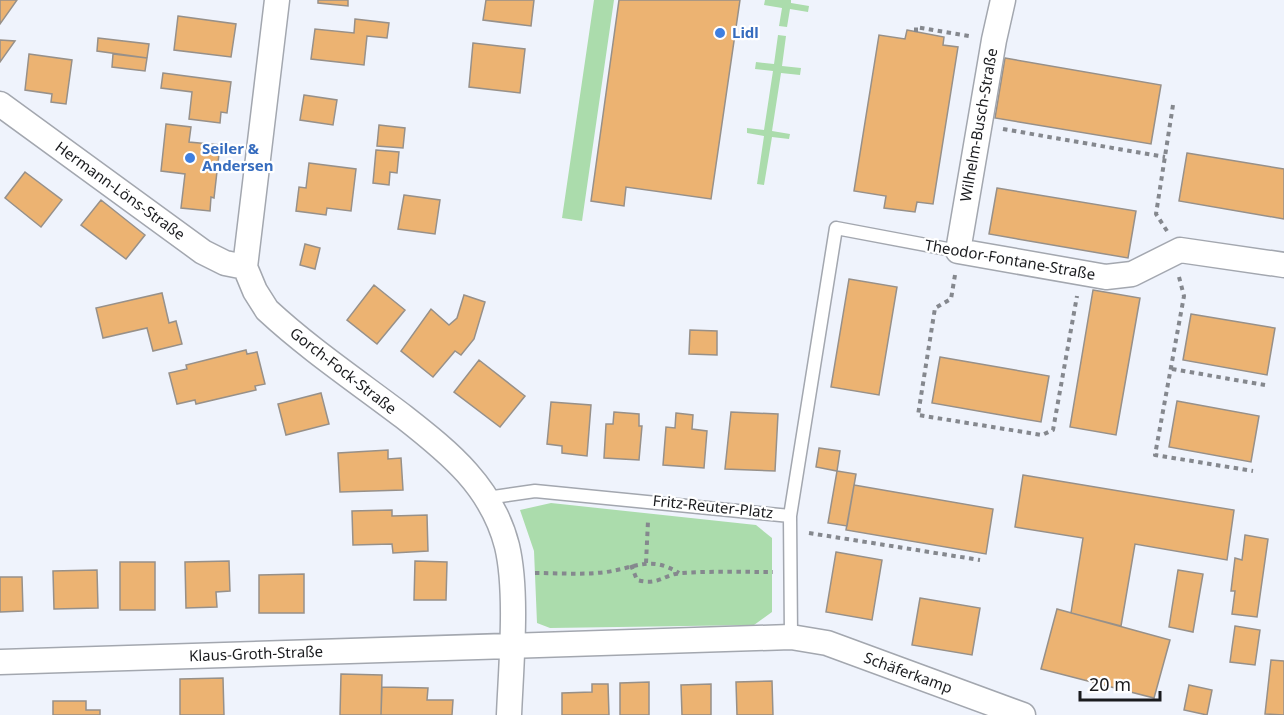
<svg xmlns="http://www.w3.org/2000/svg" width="1284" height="715" font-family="'Noto Sans',sans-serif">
  <rect width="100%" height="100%" fill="#eff3fc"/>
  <path fill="#abdcac" d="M594,0H614L582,221L562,218Z
    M765,0H791V3L809,6L808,12L790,9L787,27L779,26L782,8L764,5Z
    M778,35L786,36L782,66L801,68L800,75L781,73L772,131L790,134L789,139L772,137L764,185L757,184L764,136L747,133V128L764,130L773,71L755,69L756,62L774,64Z
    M551,503L756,525L772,538V612L754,625L550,628L537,623L534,551L520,510Z"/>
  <path fill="#ecb372" stroke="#979089" stroke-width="1.5" d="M0,0H17L0,24Z
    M318,0H348V6L318,3Z
    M486,0H534L531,26L483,20Z
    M619,0H740L711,199L626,187L624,206L591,201Z
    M178,16L236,24L231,57L174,50Z
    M355,19L389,23L387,38L367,36L364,65L311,59L315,29L354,33Z
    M907,30L944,37L943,45L958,47L933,204L917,202L915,212L884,208L886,196L854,191L879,35L905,39Z
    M98,38L149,44L147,58L97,51Z
    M0,40L15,41L0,62Z
    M473,43L525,49L520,93L469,87Z
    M29,54L72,60L66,104L51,102L52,94L25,90Z
    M113,54L147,58L145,71L112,67Z
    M1005,58L1161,85L1151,144L995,118Z
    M163,73L231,82L227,113L221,112L220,123L189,119L192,92L161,88Z
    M304,95L337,100L333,125L300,120Z
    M166,124L191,127L189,142L220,145L214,198L211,197L210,211L181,208L185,174L161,171Z
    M379,125L405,128L403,148L377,146Z
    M376,150L399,152L397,173L390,172L389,185L373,183Z
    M1187,153L1284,169V219L1179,201Z
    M309,163L356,169L351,211L327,208L326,215L296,211L299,187L306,188Z
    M25,172L62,200L41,227L5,198Z
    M997,188L1136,211L1128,258L989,234Z
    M404,195L440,200L435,234L398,229Z
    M101,200L145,235L126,259L81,225Z
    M305,244L320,248L315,269L300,265Z
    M849,279L897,287L879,395L831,387Z
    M374,285L405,310L377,344L347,320Z
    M1093,290L1140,298L1116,435L1070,427Z
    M162,293L169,323L176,321L182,344L153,351L147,328L103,338L96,308Z
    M464,295L485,302L474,339L461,355L455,351L433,377L401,351L431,309L449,325L457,318Z
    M1191,314L1275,328L1267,375L1183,360Z
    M690,330L717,331V355L689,354Z
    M246,350L247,354L257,352L265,384L255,386L256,390L196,404L195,400L177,404L169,373L187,369L186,365Z
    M940,357L1049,376L1041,422L932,403Z
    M479,360L525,396L500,427L454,392Z
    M321,393L329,424L286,435L278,404Z
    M1177,401L1259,416L1251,462L1169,447Z
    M551,402L591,405L587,456L562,453V446L547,444Z
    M614,412L639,414V426H642L639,460L604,458L606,424H613Z
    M731,412L778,414L775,471L725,469Z
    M676,413L693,415L692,429L707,431L704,468L663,465L666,427L675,428Z
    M819,448L840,451L837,471L816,467Z
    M388,450V459L401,458L403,490L340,492L338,453Z
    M837,471L856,474L847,526L828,523Z
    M1023,475L1234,510L1227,560L1135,544L1121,626L1071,613L1083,538L1015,527Z
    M854,485L993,509L986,554L846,530Z
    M392,510V516L427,515L428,551L393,553L392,544L353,545L352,511Z
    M1245,535L1268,539L1257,617L1232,614L1235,591H1231L1235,558L1242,560Z
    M836,552L882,560L872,620L826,612Z
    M229,561L230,591L216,592L217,607L186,608L185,562Z
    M415,561L447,562L446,600H414Z
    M120,562H155V610H120Z
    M97,570L98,608L54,609L53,571Z
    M1178,570L1203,574L1193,632L1169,627Z
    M304,574V613H259V575Z
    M0,577H22L23,611L0,612Z
    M920,598L980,608L972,655L912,645Z
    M1057,609L1170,640L1154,698L1041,669Z
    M1235,626L1260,630L1255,665L1230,662Z
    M1271,660L1284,661V715L1265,714Z
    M341,674L382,675L381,715H340Z
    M223,678L224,715H180V679Z
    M772,681L773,715H737L736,682Z
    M649,682V715H620V683Z
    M592,684H608L609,715H562V693L592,692Z
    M711,684V715H682L681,685Z
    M1189,685L1212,690L1207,715L1184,710Z
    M382,687L428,688L427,700H453L452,715H381Z
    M53,701H86V710H100V715H53Z"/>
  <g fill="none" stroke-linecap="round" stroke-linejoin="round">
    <defs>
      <path id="lane" d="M487,498L535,491L790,516
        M791,637L790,516L836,228L958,251"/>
      <path id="street" d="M277,0L245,267L255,291L267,310C309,349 358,382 404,417C450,453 492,487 507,546C518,592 511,666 509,715
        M1003,0L994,40L958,251L1106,277L1132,274L1180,250L1284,265
        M0,104L203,252L225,263L245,267
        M0,662L791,637L827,643L1023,715"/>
    </defs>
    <use href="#lane" stroke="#a3a7af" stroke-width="15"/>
    <use href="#street" stroke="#a3a7af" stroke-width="27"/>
    <path stroke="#85888e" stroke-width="4" stroke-dasharray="4.5 4.5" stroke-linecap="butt" d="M916,32V27L969,36
      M1003,129L1165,157
      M1167,231L1156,214L1173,105
      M955,275L951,299L935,308L918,415L1042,435L1053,430L1077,296
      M1179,277L1184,296L1155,455L1253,471
      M1172,369L1265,385
      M809,533L980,560
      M646,563L648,521
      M631,565L637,580C659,586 664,574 682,573C712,571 743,572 773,572
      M535,573C558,573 583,575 606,572C635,568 650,555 679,573"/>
    <use href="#lane" stroke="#fff" stroke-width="12"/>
    <use href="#street" stroke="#fff" stroke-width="24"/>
  </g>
  <g fill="#3f7fe0" stroke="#fff" stroke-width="2">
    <circle cx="720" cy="33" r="6"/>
    <circle cx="190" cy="158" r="6"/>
  </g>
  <g text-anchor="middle" stroke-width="4.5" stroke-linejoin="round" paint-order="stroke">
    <g font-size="15" font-weight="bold" fill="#366cbe" stroke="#fff" text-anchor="start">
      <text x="732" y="38">Lidl</text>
      <text x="202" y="154">Seiler &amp;<tspan x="202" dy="17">Andersen</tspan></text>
    </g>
    <g font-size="15" fill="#1a1b1e" stroke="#fff">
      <text transform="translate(979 125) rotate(-80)" y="5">Wilhelm-Busch-Straße</text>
      <text transform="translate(120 191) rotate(36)" y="5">Hermann-Löns-Straße</text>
      <text transform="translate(1010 260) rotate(10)" y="5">Theodor-Fontane-Straße</text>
      <text transform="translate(343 371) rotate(38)" y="5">Gorch-Fock-Straße</text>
      <text transform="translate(713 507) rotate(6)" y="5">Fritz-Reuter-Platz</text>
      <text transform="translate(256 654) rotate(-2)" y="5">Klaus-Groth-Straße</text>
      <text transform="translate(908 673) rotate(20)" y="5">Schäferkamp</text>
    </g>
  </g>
  <path d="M1080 691v9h80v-9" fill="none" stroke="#1a1b1e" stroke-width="3"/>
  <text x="1089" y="691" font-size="18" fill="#1a1b1e" stroke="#ffffff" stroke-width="4.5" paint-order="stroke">20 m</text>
</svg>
